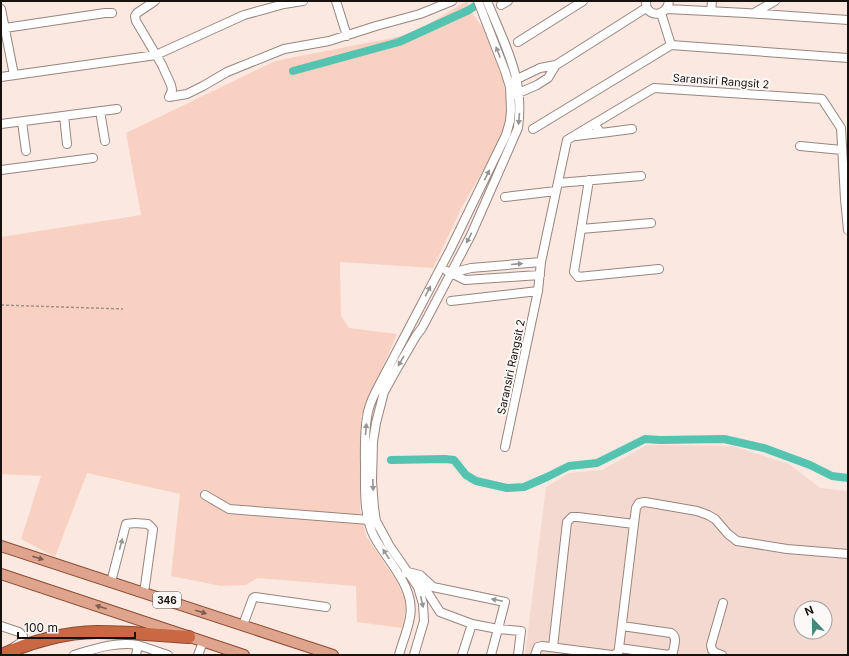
<svg xmlns="http://www.w3.org/2000/svg" width="849" height="656" font-family="Inter,sans-serif">
  <rect width="100%" height="100%" fill="#fbe8e1"/>
  <path fill="#f4d9d0" fill-rule="evenodd" d="M647,445L732,446L789,464L820,488L848,491V655H525L546,487L569,473L602,470ZM801,608H825V632H801Z"/>
  <path fill="#f9d1c2" d="M467,1L473,14L483,28L503,80L508,109L503,135L462,207L433,268L340,262L341,316L349,328L397,334L361,416L360,510L366,536L396,580L407,604L402,628L357,622L356,586L257,578L246,585L221,586L171,576L180,494L87,473L55,557L21,539L41,476L1,474V237L141,215L126,133L275,61L412,34Z"/>
  <g fill="none" stroke-linecap="round" stroke-linejoin="round">
    <path stroke="#54c4b0" stroke-width="8" d="M293,71L399,42L469,10L482,1
      M391,460L445,459L454,460L466,475L476,481L507,488L524,487L547,477L569,466L597,463L645,439L660,440L724,439L764,448L810,465L832,476L848,478"/>
    <defs>
      <path id="minor" d="M155,1L137,13L135,16L136,21L162,65L171,85L172,90L169,97L187,94L203,86L227,72L284,49L329,41L376,26L420,14L452,1
        M336,1L347,36
        M646,1C645,18 667,18 669,1
        M501,5L508,1
        M1,9L14,75
        M667,9L746,13L848,20
        M711,11L712,1
        M661,13L671,45
        M754,13L775,1
        M5,28L105,13H112
        M518,42L583,1
        M556,65L646,8
        M1,77L156,55L244,15L284,4L303,1
        M513,81L540,68L556,65L548,78L537,85L514,95
        M100,111L105,141
        M64,116L67,144
        M22,122L26,151
        M1,124L117,109
        M594,124L601,133L632,129
        M533,129L671,45L848,58
        M576,136L601,133
        M800,146L842,150
        M1,170L93,158
        M589,180L574,272L578,277L659,269
        M558,183L641,176
        M505,197L556,191
        M581,229L651,223
        M447,271L465,280L540,275
        M451,273L471,268L541,262
        M451,301L538,291
        M505,447L538,291L541,262L567,140L654,88L822,99L841,128L845,199L848,230
        M205,495L229,509L369,520
        M406,573L408,572L420,575L433,587L505,602L498,629L472,624L462,655
        M419,579L440,612L472,624
        M111,582L126,524L135,523L148,524L153,529L144,593
        M243,625L253,598L255,597L326,607
        M1,626L19,632L23,636L22,642L14,647
        M553,647L567,522L572,517H578L634,524
        M619,648L669,655L673,652C674,646 678,637 671,633L622,626
        M74,655C94,649 117,641 138,645C148,648 158,652 168,655
        M136,655L138,645
        M198,655L203,642
        M399,655C402,643 408,630 410,617C414,596 401,577 390,561C384,552 376,542 372,532C364,512 365,490 365,469C365,452 364,434 367,417C368,408 372,399 376,391L450,250L506,135L510,121L511,110L510,87L505,71L478,1
        M414,655L424,621L423,604L418,587L389,545L376,521L374,508L372,481L373,442L376,423L384,392L395,372L416,336L422,328L471,235L518,128C520,112 520,97 517,82C512,56 497,26 487,1
        M491,655L498,629L521,631L518,655
        M535,655L538,647L542,646L612,655
        M613,655L618,653L619,648L634,524L636,508L639,503L645,502L697,511L708,515L715,519L728,534L737,541L787,549L848,554
        M722,655L716,653L712,650L711,645L723,603"/>
      <path id="major" d="M1,546L333,655
        M1,574L244,655"/>
      <path id="highway" d="M2,655C29,642 67,632 97,632C128,632 159,635 189,637"/>
    </defs>
    <use href="#minor" stroke="#97857f" stroke-width="10"/>
    <use href="#major" stroke="#8c4a31" stroke-width="12"/>
    <use href="#highway" stroke="#8c4a31" stroke-width="14"/>
    <path stroke="#9e908b" stroke-width="1.5" stroke-dasharray="3 2" stroke-linecap="butt" d="M1,305L123,309"/>
    <use href="#minor" stroke="#fff" stroke-width="8"/>
    <use href="#major" stroke="#dfa48e" stroke-width="10"/>
    <use href="#highway" stroke="#ca6843" stroke-width="12"/>
  </g>
  <defs><path id="oneway-solid" d="M-6-.8H1V-3.2L6.5 0L1 3.2V.8H-6Z"/></defs>
  <g fill="#979493">
    <use href="#oneway-solid" transform="translate(498 52) rotate(-111)"/>
    <use href="#oneway-solid" transform="translate(519 119) rotate(95)"/>
    <use href="#oneway-solid" transform="translate(487 175) rotate(-64)"/>
    <use href="#oneway-solid" transform="translate(469 238) rotate(117)"/>
    <use href="#oneway-solid" transform="translate(517 264) rotate(-5)"/>
    <use href="#oneway-solid" transform="translate(428 291) rotate(-62)"/>
    <use href="#oneway-solid" transform="translate(401 361) rotate(120)"/>
    <use href="#oneway-solid" transform="translate(366 429) rotate(-85)"/>
    <use href="#oneway-solid" transform="translate(373 485) rotate(88)"/>
    <use href="#oneway-solid" transform="translate(121 544) rotate(-75)"/>
    <use href="#oneway-solid" transform="translate(386 554) rotate(-123)"/>
    <use href="#oneway-solid" transform="translate(497 600) rotate(-168)"/>
    <use href="#oneway-solid" transform="translate(422 602) rotate(77)"/>
  </g>
  <g fill="#7c5b4e">
    <use href="#oneway-solid" transform="translate(38 558) rotate(18)"/>
    <use href="#oneway-solid" transform="translate(101 607) rotate(-162)"/>
    <use href="#oneway-solid" transform="translate(201 612) rotate(18)"/>
  </g>
  <g text-anchor="middle" stroke-width="4" stroke-linejoin="round" paint-order="stroke">
    <rect fill="#fcf8f7" stroke="#5c5755" stroke-width="1" x="153" y="592" width="28" height="16" rx="3"/>
    <g font-size="10" font-weight="bold" fill="#18120f">
      <text x="167" y="604">346</text>
    </g>
    <g font-size="11" fill="#18120f" stroke="#fcf8f7">
      <text transform="translate(721 81) rotate(4)" y="4">Saransiri Rangsit 2</text>
      <text transform="translate(511 367) rotate(-78)" y="4">Saransiri Rangsit 2</text>
    </g>
  </g>
  <rect width="849" height="656" fill="none" stroke="#18120f" stroke-width="4"/>
  <g transform="translate(813 620) rotate(338)"><circle r="19" fill="#fcf8f7" stroke="#a19c9a"/>
  <path d="M0-3L7 15L0 10L-7 15Z" fill="#46897c"/>
  <text y="-6" font-size="11" font-weight="bold" text-anchor="middle" fill="#18120f">N</text>
  </g>
  <path d="M18 632v6h117v-6" fill="none" stroke="#18120f" stroke-width="2"/>
  <text x="24" y="632" font-size="12" fill="#18120f" stroke="#fcf8f7" stroke-width="3" paint-order="stroke">100 m</text>
</svg>
